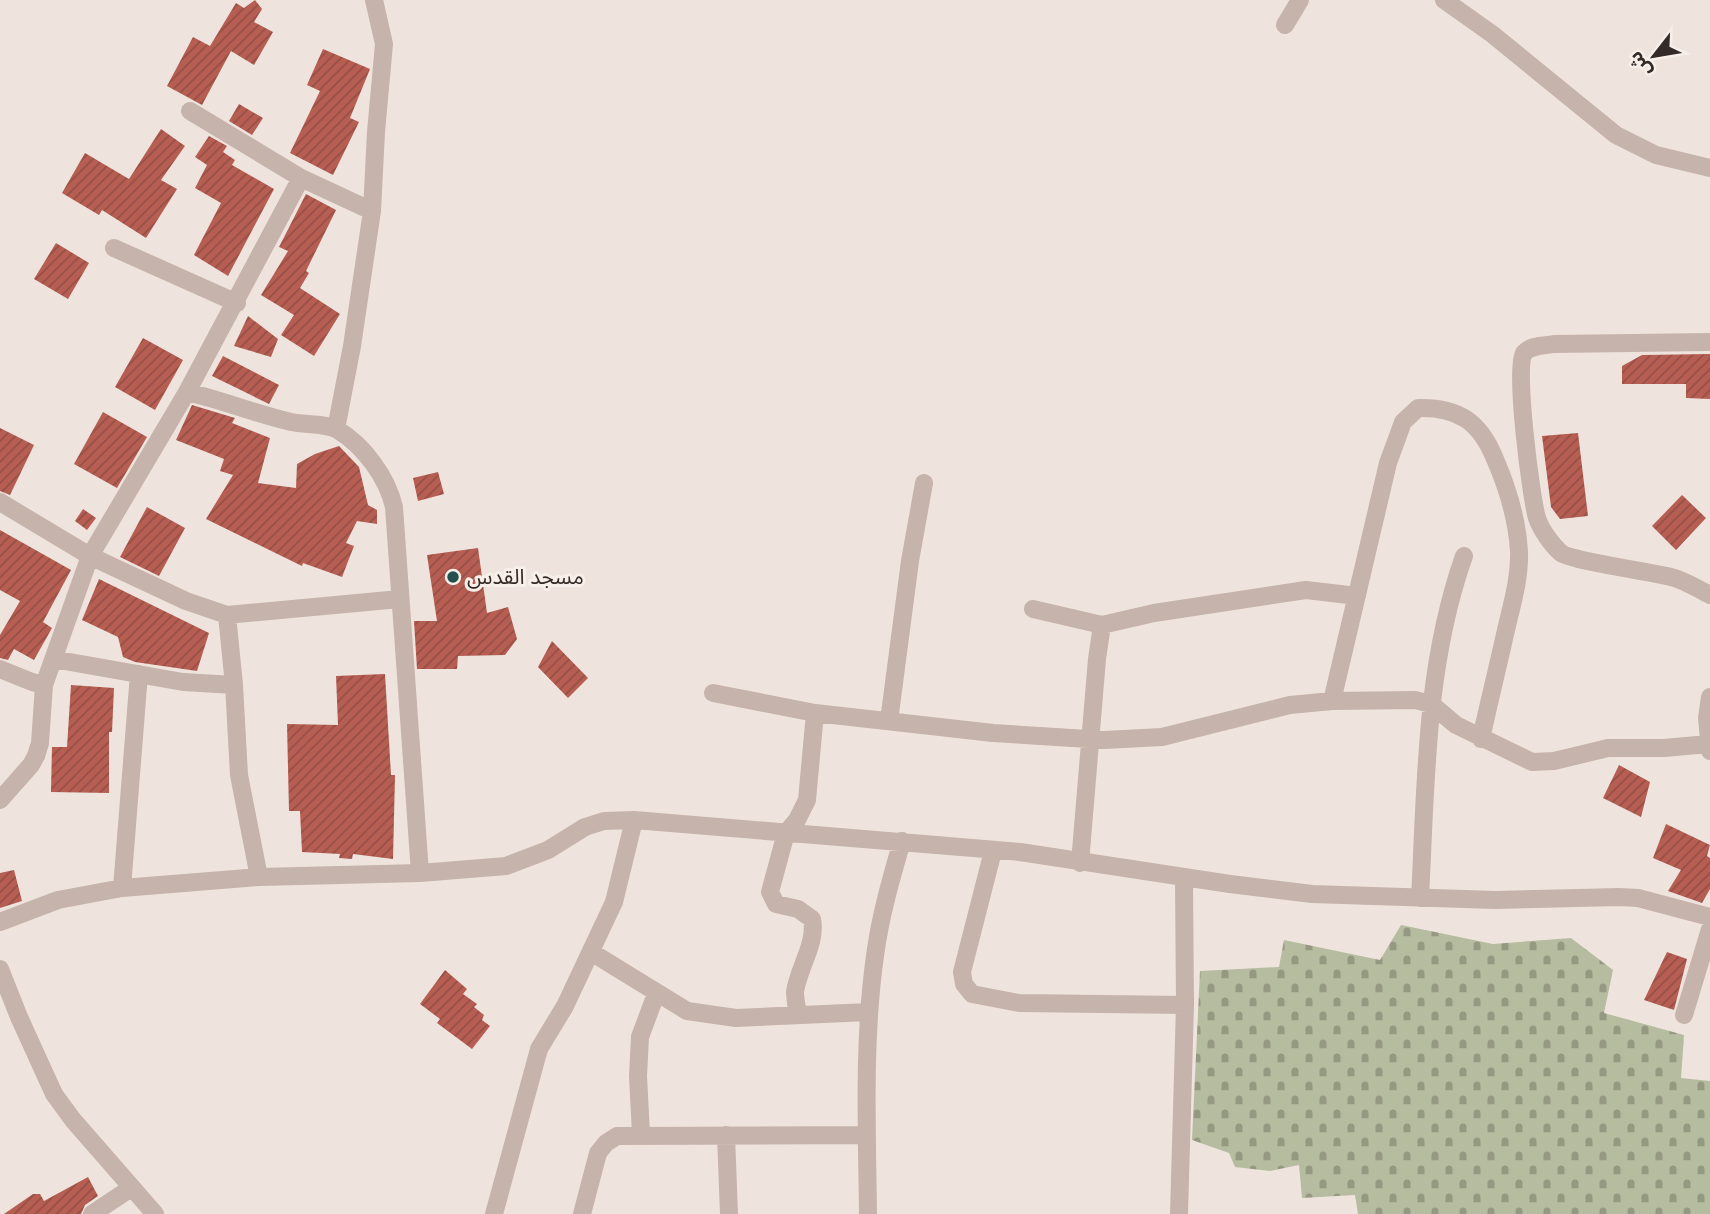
<svg xmlns="http://www.w3.org/2000/svg" width="1710" height="1214" font-family="Arial,'Noto Sans Arabic',sans-serif">
  <defs>
    <pattern id="cemetery-stones" width="16" height="16" patternUnits="userSpaceOnUse" patternTransform="scale(1.75)"><rect width="16" height="16" fill="#b6bc9f"/><path d="M2 7V4a2 2 0 0 1 4 0v3zM10 15v-3a2 2 0 0 1 4 0v3z" fill="#959982"/></pattern>
    <pattern id="building-hatch" width="6" height="6" patternUnits="userSpaceOnUse" patternTransform="scale(1.75)"><rect width="6" height="6" fill="#b75e53"/><path d="M-1 1l2-2M0 6l6-6M5 7l2-2" fill="none" stroke="#964e45"/></pattern>
  </defs>
  <rect width="100%" height="100%" fill="#efe4dd"/>
  <path fill="url(#cemetery-stones)" d="M1401,925L1493,944L1571,938L1613,970L1604,1013L1684,1035L1681,1078L1710,1081V1214H1358L1355,1195L1302,1198L1299,1165L1270,1171L1235,1167L1229,1153L1192,1140L1200,971L1279,967L1284,940L1380,960Z"/>
  <path fill="url(#building-hatch)" d="M255,0L262,9L254,22L273,32L254,65L231,51L202,105L167,86L193,37L210,46L236,3L244,8Z
    M323,49L370,69L350,118L359,122L333,175L290,153L320,91L307,85Z
    M239,104L263,118L252,135L229,121Z
    M161,129L185,146L161,180L177,189L146,238L102,210L99,215L62,193L85,153L129,179Z
    M209,136L227,146L223,152L235,160L232,165L274,189L228,276L194,255L221,203L195,188L207,165L195,157Z
    M306,194L336,210L306,271L309,273L300,288L340,314L314,356L281,335L294,315L261,295L288,251L279,247Z
    M56,243L89,263L68,299L34,279Z
    M248,316L278,339L271,357L234,346Z
    M143,338L183,360L155,410L115,387Z
    M1710,354V399L1686,398V384H1622V366L1642,355Z
    M223,356L279,385L269,404L212,376Z
    M192,405L235,418L232,423L270,438L258,483L296,488L297,464L315,454L339,446L359,467L368,505L377,510V524L357,521L346,543L354,546L342,577L303,563L302,566L206,519L233,475L220,471L224,459L176,440Z
    M103,412L147,437L117,488L74,464Z
    M0,428L34,445L10,495L0,491Z
    M1578,433L1588,516L1560,519L1551,507L1542,436Z
    M438,472L444,494L418,501L413,478Z
    M1682,495L1706,518L1676,550L1652,526Z
    M147,507L185,528L159,576L120,557Z
    M83,509L96,518L87,530L75,521Z
    M0,530L71,570L43,622L52,628L34,660L14,649L8,660L0,658V635L20,601L0,590Z
    M478,548L487,613L508,607L517,639L505,655L458,656L457,669H417L414,621H437L427,555Z
    M99,579L209,633L197,671L135,662L123,657L118,637L82,620Z
    M552,641L588,678L568,698L538,667Z
    M385,674L391,775H395L393,859L353,854L352,859L339,858L340,854L302,852L300,811H289L287,724L338,725L336,676Z
    M71,685L114,688L112,732H109V793L51,792L52,747H67Z
    M1619,765L1650,782L1641,817L1603,798Z
    M1666,824L1710,845L1707,856L1710,858V889L1702,903L1668,891L1681,870L1653,858Z
    M14,870L22,901L0,908V873Z
    M1667,952L1687,959L1674,1010L1644,1000Z
    M445,970L467,989L463,994L477,1004L474,1007L484,1015L482,1020L490,1026L472,1049L437,1023L440,1019L420,1004Z
    M88,1177L98,1196L85,1205L81,1214H4L33,1194H40L44,1201Z"/>
  <g fill="none" stroke-linecap="round" stroke-linejoin="round">
    <path stroke="#c6b3ab" stroke-width="18" d="M1444,0L1492,34L1616,135L1656,155L1710,168
      M1285,25L1300,0
      M190,111L301,178L372,211L352,346L336,429
      M372,211L376,132L384,44L374,0
      M114,248L237,303
      M1710,342L1554,344C1543,346 1531,345 1524,353C1514,365 1531,498 1537,518C1541,530 1552,545 1561,553C1572,561 1652,572 1671,577C1684,580 1698,589 1710,595
      M187,392C222,400 256,414 291,422C305,425 326,423 338,430C364,446 387,477 394,507L420,873
      M0,502L90,556L186,601L227,615L400,599
      M1033,609L1102,625L1154,613L1306,590L1357,596
      M227,615L234,685L239,775L259,877
      M53,659L183,682L234,685
      M0,669L32,682L44,685
      M713,693L815,713L993,733L1104,740L1162,737L1290,705L1332,701L1415,700L1431,704L1456,725L1532,762L1554,761L1608,748H1664L1708,744
      M1710,697L1707,718L1710,751
      M1332,701L1388,463L1403,422L1418,408C1459,407 1480,422 1495,459C1508,489 1517,518 1519,551C1520,578 1512,604 1506,630C1498,666 1489,702 1481,739
      M889,721L910,561L924,483
      M0,800L31,765L36,756L40,743L44,685L90,556L187,392L301,178
      M993,851L962,972L964,984L972,994L1019,1003L1185,1005
      M1080,863L1097,659L1102,625
      M122,888L139,674
      M1420,898C1426,783 1425,666 1464,556
      M0,922L58,900L122,888L259,877L420,873L506,866L548,850L585,827L604,821L634,820L1020,852L1230,884L1312,894L1495,900L1619,897L1638,898L1710,917
      M591,952L687,1011L736,1018L869,1012
      M0,969L19,1017L54,1094L73,1120L155,1214
      M798,1015C797,1008 795,999 795,992C798,968 817,944 812,919L798,909L776,904L770,892L786,833L797,820L807,800L815,713
      M1684,1015L1710,929
      M641,1134L638,1076L640,1037L656,994
      M726,1135L729,1214
      M92,1214L131,1188
      M494,1214L539,1049L565,1006L614,902L634,820
      M582,1214L598,1153L606,1143L617,1136L867,1135
      M868,1214C867,1128 863,1041 875,956C880,917 891,879 902,841
      M1179,1214L1185,1005L1184,878"/>
  </g>
  <circle fill="#24514e" stroke="#f7efe9" stroke-width="2.5" cx="453" cy="577" r="7"/>
  <g text-anchor="middle" stroke-width="6" stroke-linejoin="round" paint-order="stroke">
    <g font-size="21" fill="#342b29" stroke="#f7efe9" text-anchor="start">
      <text x="467" y="584">مسجد القدس</text>
    </g>
  </g>
  <g transform="translate(1654 56) rotate(239)" stroke="#f7efe9" stroke-width="5" paint-order="stroke">
  <path d="M0-5L12 26L0 18L-12 26Z" fill="#342b29"/>
  <text y="-10" font-size="19" font-weight="bold" text-anchor="middle" fill="#342b29">ش</text>
  </g>
</svg>
